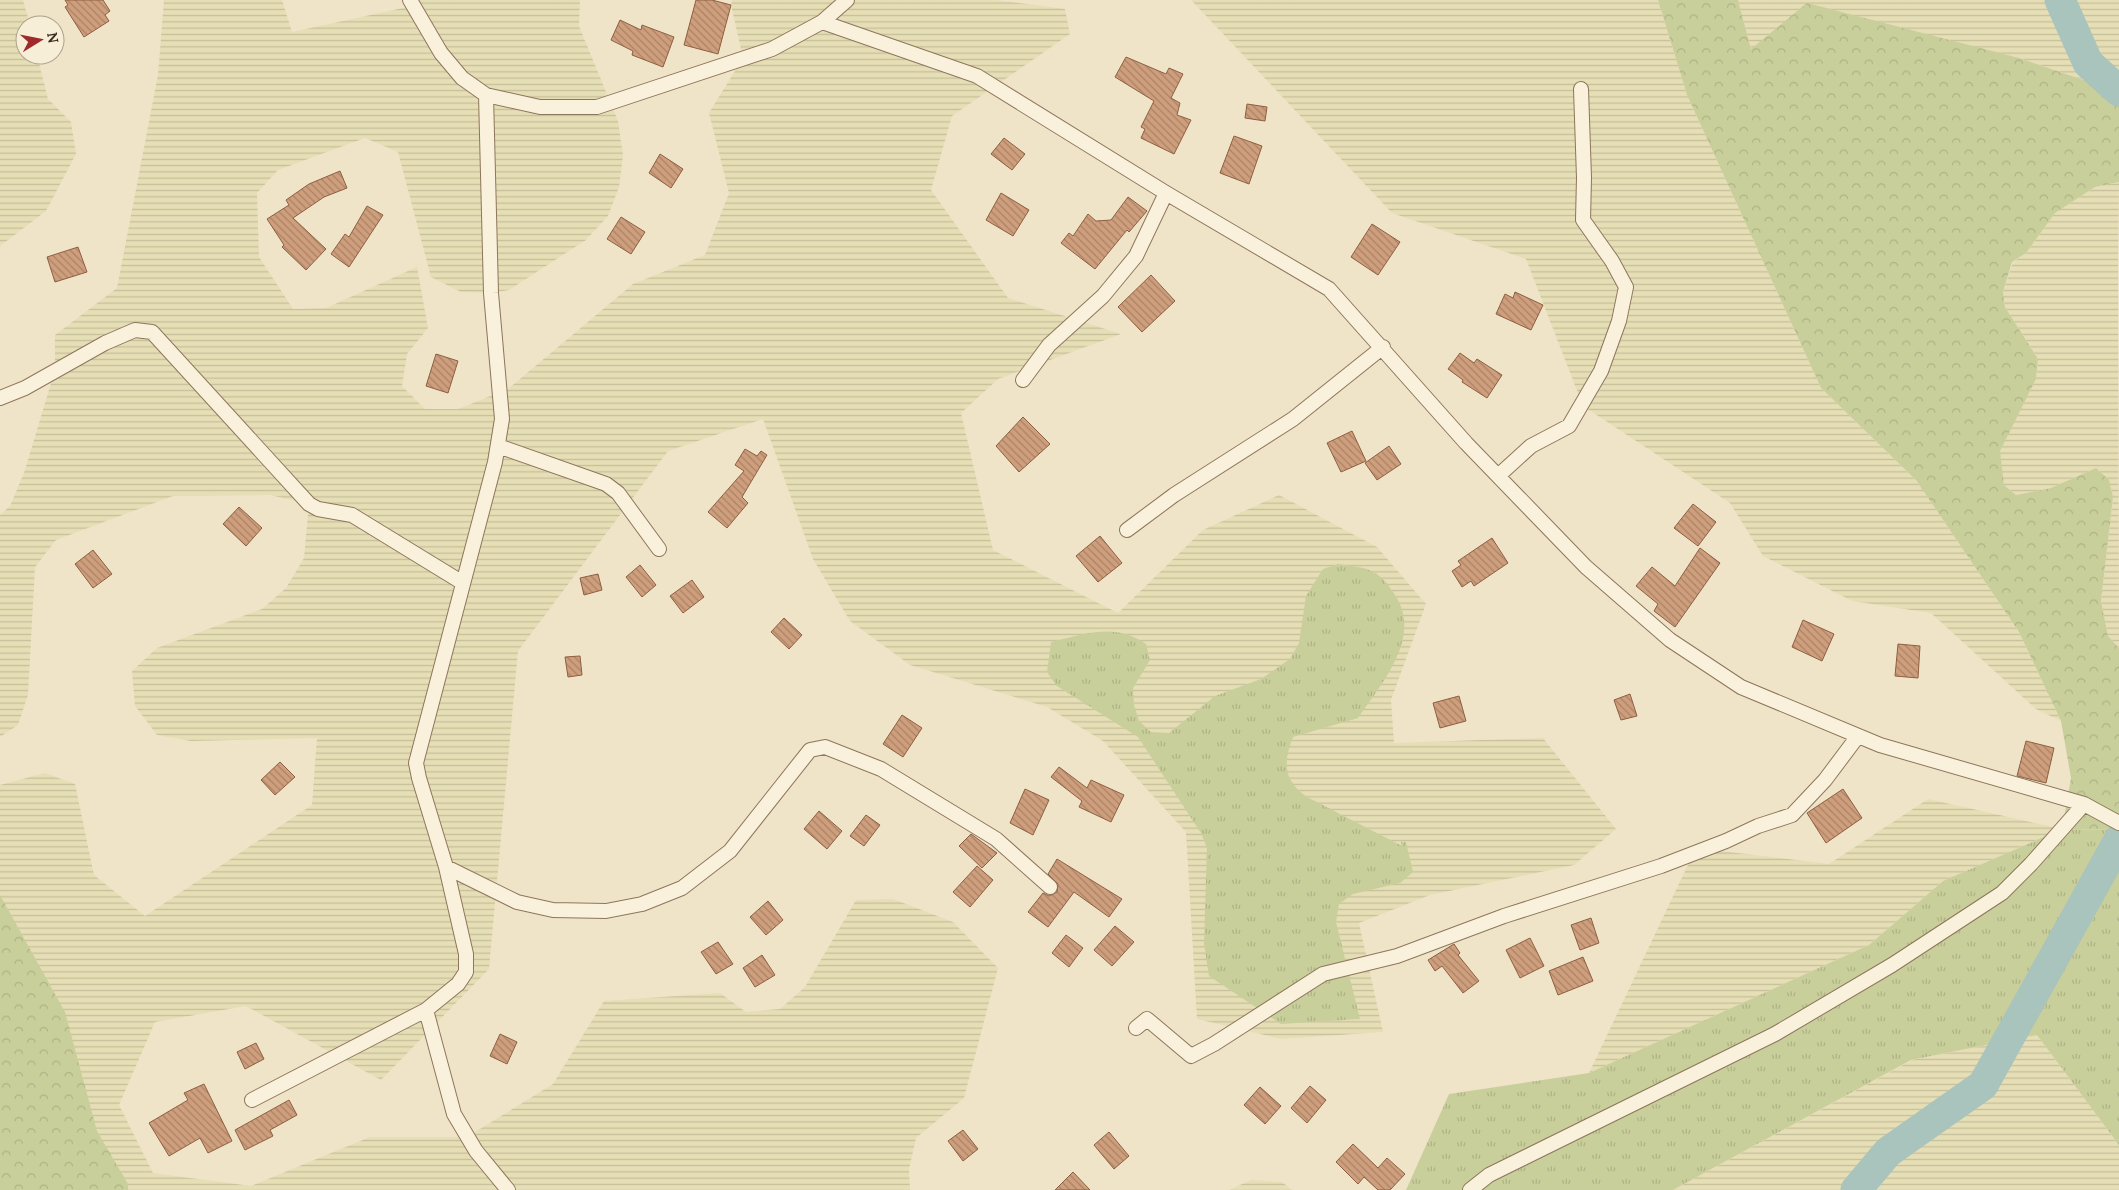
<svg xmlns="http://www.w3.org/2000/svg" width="2119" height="1190" font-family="Lora,serif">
  <defs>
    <pattern id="farmland-rules" width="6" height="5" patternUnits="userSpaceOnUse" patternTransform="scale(1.25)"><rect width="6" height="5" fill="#e6deb5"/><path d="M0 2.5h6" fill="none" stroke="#c6bf9b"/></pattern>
    <pattern id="grass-tufts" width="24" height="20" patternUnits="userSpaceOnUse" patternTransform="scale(1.25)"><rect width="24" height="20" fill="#c9cf9b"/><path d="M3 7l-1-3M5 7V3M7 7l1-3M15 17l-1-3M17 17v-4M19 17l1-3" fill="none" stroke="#aeb285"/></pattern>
    <pattern id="forest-crowns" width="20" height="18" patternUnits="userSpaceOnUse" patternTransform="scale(1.25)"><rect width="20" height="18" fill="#c9cf9b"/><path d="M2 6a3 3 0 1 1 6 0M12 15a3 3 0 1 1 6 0" fill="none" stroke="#aeb285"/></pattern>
    <pattern id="building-back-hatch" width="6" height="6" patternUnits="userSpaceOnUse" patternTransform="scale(1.25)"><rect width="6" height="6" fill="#cf9f7d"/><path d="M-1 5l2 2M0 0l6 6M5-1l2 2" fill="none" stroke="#a98266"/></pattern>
  </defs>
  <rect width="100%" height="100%" fill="#f0e4c8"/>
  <path fill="url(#farmland-rules)" d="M0,0H23L30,25H25V55H37L48,99L71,122L76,154L46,211L0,246Z
    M164,0H282L292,32L412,6L413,0H580L579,26L618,121L623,155L619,187L608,216L586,240L509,290L491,293L461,292L431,277L398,152L365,138L278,170L257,193L259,257L293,309L326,308L417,267L428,328L407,354L402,386L425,409H458L508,389L633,284L705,255L729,193L709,113L743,58L731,5L732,0H996L1065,9L1070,34L952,116L931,190L1008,298L1121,334L998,379L961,413L993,550L1118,613L1203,530L1279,495L1377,547L1426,604L1391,700L1394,743L1543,738L1616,829L1574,865L1430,895L1359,923L1383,1032L1281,1039L1197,1019L1186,832L1103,741L1047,707L910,665L850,621L813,559L763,419L668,451L518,651L489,969L381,1080L246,1006L155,1022L119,1105L153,1173L251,1186L370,1137H467L553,1084L604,1001L720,993L746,1012L780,1009L805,987L856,900L893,899L953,922L998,968L964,1098L916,1138L909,1169L910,1190H0V785L45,773L75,784L94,875L145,916L312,805L317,738L191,741L157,735L135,706L132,671L157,648L262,609L286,588L304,558L309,504L270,495L173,496L56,540L35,567L28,695L18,725L0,737V515L10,506L24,473L55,370V335L117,288L158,75Z
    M1191,0H1658L1687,95L1821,388L1916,480L2019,632L2061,721L2036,709L1931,613L1852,601L1763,556L1730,503L1583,406L1526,259L1392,213Z
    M1738,0H2119V92L2019,58L1751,49Z
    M2119,182L2118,264L2119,648L2108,636L2101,601L2113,497L2109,481L2096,468L2051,488L2016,495L2004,485L1999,451L2036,379L2038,359L2005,307L2003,292L2013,262L2026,253L2055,213L2095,187Z
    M1928,799L2062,829L1943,881L1869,945L1589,1073L1696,848L1829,864Z
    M2037,1035L2119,1145V1190H1673L1912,1060Z
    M1251,1180L1282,1182L1292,1190H1229Z"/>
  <path fill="url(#grass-tufts)" d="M1338,564C1369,569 1377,567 1395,595C1423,637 1381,684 1358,718L1293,737C1283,763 1283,780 1307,797L1402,846L1401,842H1406L1413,872L1400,883L1353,894L1339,904L1336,922L1360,1019L1281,1024L1209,976L1204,944L1207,848L1201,833L1138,737L1057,686L1047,672L1051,642C1085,634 1115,622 1146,644L1150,660L1133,688L1134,705L1139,721L1151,732L1169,733L1215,696L1261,679L1290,659L1299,643L1306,596L1323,569Z
    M2062,829L2119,830V1145L2037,1035L1911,1060L1673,1190H1406L1449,1094L1589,1073L1869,945L1943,881Z"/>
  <path fill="url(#forest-crowns)" d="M1658,0H1738L1751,49L1807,3L2019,58L2119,92V182L2095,187L2055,213L2026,253L2012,262L2003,292L2005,307L2038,359L2036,379L2000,451L2004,485L2016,495L2051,488L2096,468L2109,480L2113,497L2101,601L2108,636L2119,648V830L2062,829L2071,778L2061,721L2019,632L1916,480L1821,388L1687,95Z
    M0,895L65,1012L97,1131L128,1184V1190H0Z"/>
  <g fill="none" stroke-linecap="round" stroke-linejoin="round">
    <path stroke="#a9c4bc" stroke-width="31" d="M2060,0L2088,63L2119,91
      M1856,1190L1888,1152L1983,1085L2119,840"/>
  </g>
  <path fill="url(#building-back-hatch)" stroke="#8d5f41" d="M65,0H103L110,11L105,15L109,21L84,37L65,7L68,5Z
    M696,0H712L731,5L718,54L684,45Z
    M620,20L641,30L642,25L674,37L663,67L632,55L633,51L611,40Z
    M1126,57L1166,74L1169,68L1183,74L1171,98L1180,103L1177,115L1191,120L1174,154L1141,138L1145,129L1141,127L1154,101L1115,77Z
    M1247,104L1267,107L1265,121L1245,118Z
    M1234,136L1262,146L1249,184L1220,173Z
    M1004,138L1025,154L1012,170L991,154Z
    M660,154L683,169L671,188L649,173Z
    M340,171L347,188L324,197L293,218L326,249L306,270L282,247L284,245L267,219L289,205L286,200L309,184Z
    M1001,193L1029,210L1013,236L986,220Z
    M1128,197L1147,211L1129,232L1127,230L1095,269L1061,243L1069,233L1073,236L1088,214L1096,221L1111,220Z
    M367,206L383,215L349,267L331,254L345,234L349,237Z
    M621,217L645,232L631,254L607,239Z
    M1372,224L1400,242L1378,275L1351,257Z
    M78,247L87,272L55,282L47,257Z
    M1151,275L1175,301L1142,332L1118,307Z
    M1515,292L1543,305L1531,330L1496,314L1505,294L1513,298Z
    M1460,353L1474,363L1477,359L1502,375L1487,398L1462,382L1463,380L1448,369Z
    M436,354L458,361L448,393L426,386Z
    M1023,417L1050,444L1019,472L996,446Z
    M1352,431L1366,461L1341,472L1327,443Z
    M1389,446L1401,464L1377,480L1365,463Z
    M745,449L757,456L761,451L767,455L742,497L748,503L727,528L708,512L744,471L735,465Z
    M1693,504L1716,522L1698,546L1674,528Z
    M239,507L262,528L246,546L223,524Z
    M1100,536L1122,563L1098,582L1076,556Z
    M1492,538L1508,563L1474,586L1471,581L1462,587L1452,571L1461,565L1458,561Z
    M1700,548L1720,563L1675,627L1654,611L1658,604L1636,586L1652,567L1675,586Z
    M93,550L112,574L93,588L75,564Z
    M640,565L656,585L642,597L626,577Z
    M598,574L602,590L584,595L580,578Z
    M692,580L704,597L683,613L670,596Z
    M784,618L802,635L789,649L771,632Z
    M1803,620L1834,634L1822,661L1792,647Z
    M1898,644L1920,646L1918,678L1895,676Z
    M580,656L582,675L568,677L565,657Z
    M1630,694L1637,716L1621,720L1614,700Z
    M1459,696L1466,721L1440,728L1433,703Z
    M902,715L922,728L903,757L883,744Z
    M2026,741L2054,748L2046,783L2017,776Z
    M280,762L295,777L275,795L261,780Z
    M1059,767L1087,788L1091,780L1124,795L1111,822L1079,807L1082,801L1051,777Z
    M1025,789L1049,800L1033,835L1010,823Z
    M1843,789L1862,818L1826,843L1807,813Z
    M819,811L842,831L827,849L804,829Z
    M866,815L880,825L864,846L850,836Z
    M971,834L997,853L982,868L959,846Z
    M1057,859L1122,899L1109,917L1074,892L1048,927L1028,912L1043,893L1049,896L1057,892L1058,884L1048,874Z
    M977,866L993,880L970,907L953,892Z
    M768,901L783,920L766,935L750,917Z
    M1591,918L1599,943L1580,950L1571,925Z
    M1115,926L1134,942L1112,966L1094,950Z
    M1066,935L1083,948L1069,967L1052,953Z
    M1530,938L1544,966L1520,978L1506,950Z
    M718,942L733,964L716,974L701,952Z
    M1454,944L1460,953L1458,955L1479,981L1463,993L1442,966L1435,971L1428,960Z
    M762,955L775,975L755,987L743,968Z
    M1583,957L1593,981L1558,995L1549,971Z
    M500,1034L517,1042L507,1064L490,1056Z
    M256,1043L264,1059L245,1069L237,1052Z
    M204,1084L232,1141L208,1153L200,1138L169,1156L149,1123L188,1100L184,1093Z
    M1310,1086L1326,1100L1307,1123L1291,1108Z
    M1260,1087L1281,1106L1265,1124L1244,1105Z
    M289,1100L297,1115L270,1130L273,1136L245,1150L235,1130Z
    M963,1130L978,1149L963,1161L948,1141Z
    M1109,1132L1129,1156L1114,1169L1094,1145Z
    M1353,1144L1378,1168L1387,1158L1405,1174L1390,1190H1378L1364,1177L1358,1184L1336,1162Z
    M1073,1172L1090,1190H1055Z"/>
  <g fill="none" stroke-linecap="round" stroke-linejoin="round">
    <defs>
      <path id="minor" d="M410,0L441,53L462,78L486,95L540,107H597L772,49L822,22L847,0
        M822,22L977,76L1166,193L1329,289L1466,443L1586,567L1670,640L1741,687L1880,745L2084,804L2119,823
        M1023,380L1049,345L1103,296L1136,256L1166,193
        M0,398L25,388L105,343L135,330L152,332L309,504L318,509L352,515L463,583
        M498,446L606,484L618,493L659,549
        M1498,476L1531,446L1569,426L1601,371L1619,321L1626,287L1612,261L1583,220L1584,178L1581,89
        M1127,530L1174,495L1293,419L1383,347
        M446,867L517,902L553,910L606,911L642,904L682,888L730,851L810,750L825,747L881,769L996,839L1050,887
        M426,1010L454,1114L476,1151L508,1190
        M1136,1028L1147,1019L1191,1056L1214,1044L1323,974L1397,956L1504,916L1661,866L1726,841L1758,826L1792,815L1825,780L1858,736
        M252,1100L426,1010L458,984L466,972V954L446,867L419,778L416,763L495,462L502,419L491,293L486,95
        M1470,1190L1489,1175L1775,1034L1892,965L2002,893L2031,864L2084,804"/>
    </defs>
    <use href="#minor" stroke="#8d765c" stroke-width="16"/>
    <use href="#minor" stroke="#faf1dc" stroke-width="14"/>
  </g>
  <g transform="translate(40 40) rotate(80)"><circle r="24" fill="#f7eed8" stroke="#ada18e"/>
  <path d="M0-4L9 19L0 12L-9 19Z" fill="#9e2a2b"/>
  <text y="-8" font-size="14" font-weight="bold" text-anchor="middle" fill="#3d2e20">N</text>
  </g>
</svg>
